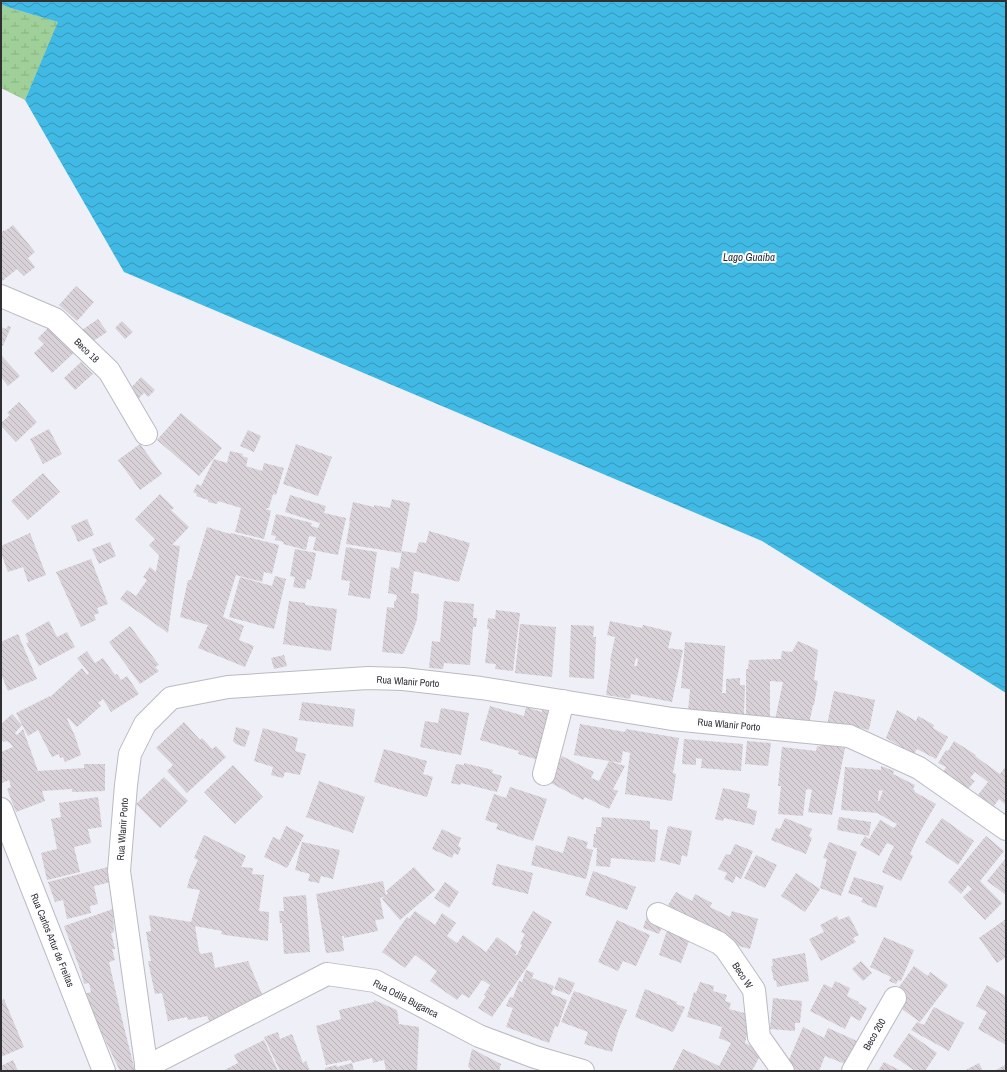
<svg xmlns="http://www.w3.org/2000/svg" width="1007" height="1072" font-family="'Archivo Narrow',sans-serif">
  <defs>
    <pattern id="wetland-marsh" width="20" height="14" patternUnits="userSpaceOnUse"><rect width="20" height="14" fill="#9fd099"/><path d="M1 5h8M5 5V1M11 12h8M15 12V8" fill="none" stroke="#89b384"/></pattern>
    <pattern id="water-waves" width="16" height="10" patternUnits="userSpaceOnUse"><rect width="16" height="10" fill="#40b9e4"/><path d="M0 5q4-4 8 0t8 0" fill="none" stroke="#3697b9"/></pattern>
    <pattern id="building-back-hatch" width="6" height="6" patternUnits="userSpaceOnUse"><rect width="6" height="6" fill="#d8d1d7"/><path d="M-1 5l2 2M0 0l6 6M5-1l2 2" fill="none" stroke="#bab4b9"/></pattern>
  </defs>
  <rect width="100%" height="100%" fill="#efeff8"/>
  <path fill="url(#wetland-marsh)" d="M1,4L7,7L59,22L25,100L1,88Z"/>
  <path fill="url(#water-waves)" d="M1,1H1006V693L762,541L124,272L25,100L58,22L7,7L1,4Z"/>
  <path fill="url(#building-back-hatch)" fill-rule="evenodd" d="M13,225L35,252L28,258L35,267L24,276L17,269L1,282V231L2,232L4,230L5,231Z
    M76,286L94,302L77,321L59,305Z
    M98,319L107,332L90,343L82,330Z
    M122,321L133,332L125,339L115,328Z
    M8,326L11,327L3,346L1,345V327L6,329Z
    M48,328L53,333L56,329L76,351L52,373L34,353L44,344L38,338Z
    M1,355L20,376L8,386L1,377Z
    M81,362L93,374L75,390L64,378Z
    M141,377L155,390L148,397L144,393L139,398L130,389Z
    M19,402L37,422L16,442L1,426V423L10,415L7,413Z
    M181,413L222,448L199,476L157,440Z
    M49,429L62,454L43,464L30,439Z
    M248,430L261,436L254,452L240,446Z
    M140,444L162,474L140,490L118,460Z
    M296,444L332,457L318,496L283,484Z
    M230,451L243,454L242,456L248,458L246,466L262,471L264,463L284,468L276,495L273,494L269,508H267L266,509L271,511L264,539L235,532L241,508L218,501L217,504L208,502V500L196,496L197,494L193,492L197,484L201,486L214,459L227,463Z
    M43,473L60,492L28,520L11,501Z
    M160,494L174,508L171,510L189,527L172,545L180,546L168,633L120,599L127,590L136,596L147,580L143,577L150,567L156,572L159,555L149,545L155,539L135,519Z
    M290,495L326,506L324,513L346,518L338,555L313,550L316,537L309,536L306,550L283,544L284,542L275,540L276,536L271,535L276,514L312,523L311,526L318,528L320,523L285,512Z
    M392,499L410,503L401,553L346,544L350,521H349L353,502L374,507V505L390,508Z
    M87,519L94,535L78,542L71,526Z
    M207,527L230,534L231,533L279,545L272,574L264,572L262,582L236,575L223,617L244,626L239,640L254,646L245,667L198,648L208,625L180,617L188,580H191Z
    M429,531L470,543L459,582L414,571L411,593L419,594L417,619L412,634L403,654L382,652L387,607L394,608V601H396L397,595L388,593L391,567L399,569L402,551L416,553L419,542L426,543Z
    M30,533L46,575L28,582L23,567L8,572L1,553V546Z
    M110,542L116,556L99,564L92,549Z
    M346,547L377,552L370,599L348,595L350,581L341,580Z
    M295,549L316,553L311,580L307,579L305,589L293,587L295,577L290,576Z
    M91,559L108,604L97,608L99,613L94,615L96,620L81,627L56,572Z
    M275,576L286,579L274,629L229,617L240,577L272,586Z
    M289,601L305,603V605L337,609L331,651L283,644Z
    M444,601L474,604L473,618H477L476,627H473L470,665L444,663L443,669L429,668L432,641L440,642Z
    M496,610L520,613L513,671L495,669L496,664L485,663L489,629H487L488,618L495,619Z
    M49,621L57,637L67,632L75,647L39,666L26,643L29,642L25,634Z
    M610,621L642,628L643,625L672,632L668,648L683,650L672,702L631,694L630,699L606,695L611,661H610L615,637L607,635ZM636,658L638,659L637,666H634Z
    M520,624L556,627L552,677L515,673Z
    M571,625L594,626L593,637H596L594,679L569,677Z
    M130,626L159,665L155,667L159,671L140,684L109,642Z
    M18,634L37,679L8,691L1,674V642Z
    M798,641L818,650L814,680L818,681L814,705H813L809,724L775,720L783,682L770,681V717L746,716V669H748L749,660L781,659L782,651L792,652Z
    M685,642L725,646L722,693H726V679L740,678V685H745L744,715L688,711L690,689L681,688Z
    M87,651L95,663L103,658L115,675L117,674L121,680L127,676L139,694L111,712L103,699L98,703L101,706L77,727L68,718L67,719L75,736L81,755L65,762L63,757L60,758L59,754L52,757L38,730L28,736L16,713L50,696V697L82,668L87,675L89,673L77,658Z
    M284,655L287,666L274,669L271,658Z
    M834,691L875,700L869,730L853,726L827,725Z
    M302,702L355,709L353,727L299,720Z
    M490,706L524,716L526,707L542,712V710L556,713L542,761L518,754L519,751L480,740Z
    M441,708L469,713L461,755L420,747L425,721L438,723Z
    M897,710L916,721L918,716L934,725L933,728L948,737L936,759L917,749L913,755L901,748L902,747L886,738Z
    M12,714L22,725L15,733L17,735L23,729L38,771L84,768V764H105V791L72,792V789L42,791L45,801L16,812L7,789L11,787L9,780L2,783L1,782V752L13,747L9,742V743L7,741L4,742L1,739V724Z
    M184,722L200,740L202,738L212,749L216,746L226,757L187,793L167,771L173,765L156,748Z
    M580,724L625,732L626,729L679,738L673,773L676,774L672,801L625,794L630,753L623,751L621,763L574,755Z
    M236,727L250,731L245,747L236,744L233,741Z
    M263,728L298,738L295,751L306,754L300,775L285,772L283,778L271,775L273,767L254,761Z
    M684,739L743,744L741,771L701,768L702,759L696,758V765L682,764Z
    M747,741L771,743L768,766L745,764Z
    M954,741L976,755L975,756L1000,774L1006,766V805L999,799L994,806L978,795L988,782L975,772L970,778L975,781L968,789L943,773L946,767L938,763L946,750L948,751Z
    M821,743L845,748L832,815L808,812L812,790L808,789L806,790L803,816L778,814L781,786H778L782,747L816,751L817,746L820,747Z
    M384,749L427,761L423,774L433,777L427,797L374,782Z
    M562,756L594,772L591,778L599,781L609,761L625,766L613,789L618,791L609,809L585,797L583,800L549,782Z
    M464,763L493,770L492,773L502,776L497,792L461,783L460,785L451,783L456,764L464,765Z
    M233,765L263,797L235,824L204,792Z
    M881,766L894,771L893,774L915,785L913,789L915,791V792L936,804L921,830L910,854L913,856L901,881L882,872L894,846L887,843L879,856L860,845L865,836L869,839L880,820L894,828L897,824L877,813L841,810L845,767L881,770ZM879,790L883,791L879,801H878Z
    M164,777L188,801L160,828L136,804Z
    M319,781L365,797L353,833L306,817Z
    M510,787L547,799L533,841L496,829L498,824L485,820L494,794L506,798Z
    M723,788L750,794L747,808L757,811L754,825L724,818L723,821L715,819Z
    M98,797L102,827L88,829L91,843L74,847L80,872L47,880L41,853L57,849L51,819L61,817L59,803Z
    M602,817L650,821V829L658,830L655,862L611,858L610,867L596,866L597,848L593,847L594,834H596V827H601Z
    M839,817L871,822L869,836L837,830Z
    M785,818L812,829L809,836L812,838L806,854L771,840L776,828L780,829Z
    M942,818L974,841L958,865L925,842Z
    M286,826L304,835L287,868L264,857L273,837L280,840Z
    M668,826L692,831L687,857L682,855L680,865L660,860Z
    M442,829L461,838L458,846L461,848L458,855L454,853L452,858L432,849Z
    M204,835L246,856L241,867L253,868L252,874L264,875L259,911L269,912L268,941L225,935L221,934L222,931L195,926L199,951L201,954L212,952L215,968L248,961L264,999L212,1026L207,1016L188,1020L187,1017L168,1021L162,993L155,994L148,961H151L146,932L151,931L149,915L191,922L200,890L187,888L190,877L198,860L194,858Z
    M568,836L588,842L586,848L593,850L586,879L531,865L536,845L563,853Z
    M986,836L1004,851L980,881L1002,903L985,920L963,897L972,889L968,885L961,894L948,882Z
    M302,842L340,850L333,879L321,876L319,883L308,881L310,874L295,870Z
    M829,842L857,852L841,896L820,888L827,859L823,858Z
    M735,844L753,851L741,879L736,876L733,883L724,879L727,873L718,869L726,854L730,855Z
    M1006,854V895L987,881L1006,858L1004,856Z
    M756,855L777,865L765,888L744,878Z
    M497,864L533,873L528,894L492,885Z
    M108,867L111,882L94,886L98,904L90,906L91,913L67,919L63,900L55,902L48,882Z
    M414,867L435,890L400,920L382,899L388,893L386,891Z
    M593,871L636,887L627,910L585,895Z
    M796,873L820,889L805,912L781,896Z
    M854,877L884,886L876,908L861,902L863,898L848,893Z
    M383,881L386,896L380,898L384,919L375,920L378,931L344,938V936H342L344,951L326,953L316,894Z
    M445,882L459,892L449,908L434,898Z
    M676,892L692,901L695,894L712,903L710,907L730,917L732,911L758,919L750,949L723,942L665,910Z
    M306,895L310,952L284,954L282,923H280L279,911H284L283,897Z
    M113,909L114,932L111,933L115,949H112L115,960L109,962L122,1019L135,1071H120L98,1025L84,994L91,992L89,983L84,984L81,972L64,926Z
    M415,911L435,925L442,913L456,923L447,936L457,943L463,935L486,952L497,937L517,952L515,955H517L522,945L520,944L525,934L521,932L533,911L552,922L527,967L492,1017L478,1008L486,996L484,995L490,985L482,980L469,998L462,994L457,1000L430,981L437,971L415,955L405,968L382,952L407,917L409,919Z
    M647,916L664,922L659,934L643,928Z
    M837,916L839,920L849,916L859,935L853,938L856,942L821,961L809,939L824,932L820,925Z
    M1006,919V957L997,963L979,938Z
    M617,920L650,935L636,966L623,961L618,971L598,962Z
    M669,924L692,933L681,963L659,955Z
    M884,937L914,950L901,981L898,980L896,984L889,981L891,977L870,967Z
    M805,953L809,981L777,987L776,980L774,981L771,966H773L772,959Z
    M861,961L872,973L863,981L852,969Z
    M914,966L928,976L930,972L948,985L920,1022L896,1005L906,992L899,987Z
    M526,970L534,973L532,978L554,986L551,994L567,1000L558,1027L555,1026L549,1043L506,1027L513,1008L506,1006L510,997L513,998L519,981L522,982Z
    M559,977L575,983L570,995L554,989Z
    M835,981L850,988L847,996L859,1002L858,1003L867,1008L860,1021L851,1016L845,1029L810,1011L824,984L832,988Z
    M700,982L714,986L713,991L727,995L725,1001L731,1003L729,1009L752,1015L745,1043L762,1052L752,1071H672L683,1049L719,1066L731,1043L719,1038L722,1027L687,1017L694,992L696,993Z
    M987,985L1006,996V1045L978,1029L987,1012L976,1006Z
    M645,989L677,1002L676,1004L685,1007L673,1032L635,1017Z
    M574,991L627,1010L618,1031L612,1052L584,1044L588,1032L561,1022Z
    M773,998L802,1001L800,1023H795V1031L770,1029Z
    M4,999L24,1047L1,1057V1001Z
    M374,1000L397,1010L399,1024L419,1027L417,1071H386L384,1060L373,1063L372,1058L352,1063L351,1060L326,1065L316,1026L341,1019L339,1010L374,1002Z
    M934,1007L964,1023L949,1051L911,1030L917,1022L924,1025Z
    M803,1027L824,1038L828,1028L857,1041L845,1064L825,1056L819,1071H789L785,1069Z
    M278,1032L280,1039L292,1034L303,1063L306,1061L310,1071H280L264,1037Z
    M909,1033L937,1053L925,1071H915L893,1056Z
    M264,1040L278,1071H223L238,1063L234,1055Z
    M472,1049L501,1064L499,1071H470V1068L468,1067Z
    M13,1060L18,1071H1V1066Z
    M884,1062L901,1071H878Z
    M352,1063L354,1071H326L325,1068L336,1065L337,1067Z
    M979,1063L983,1071H964Z
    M1006,1064V1071H995Z"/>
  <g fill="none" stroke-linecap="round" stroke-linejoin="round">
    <defs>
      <path id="minor" d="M1,296L55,319L109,371L146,434
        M544,774L563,701
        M1,809L104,1071
        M658,914L719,943L726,949L754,990L759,1037L783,1071
        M146,1067L327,974L375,981L479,1036L535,1057L583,1071
        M147,1071L119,871L126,785L130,754L145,724L171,698L228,687L368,678L403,679L481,688L672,719L849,736L919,768L1006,829
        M853,1071L895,998"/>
    </defs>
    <use href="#minor" stroke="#babac2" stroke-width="24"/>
    <use href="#minor" stroke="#fff" stroke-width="22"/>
  </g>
  <g text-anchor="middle" stroke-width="4" stroke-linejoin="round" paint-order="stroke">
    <g font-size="10" fill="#303033" stroke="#fdfdff">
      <text transform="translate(87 350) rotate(44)" y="4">Beco 18</text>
      <text transform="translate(408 681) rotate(4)" y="4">Rua Wlanir Porto</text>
      <text transform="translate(729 724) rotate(5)" y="4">Rua Wlanir Porto</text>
      <text transform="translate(122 829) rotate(-86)" y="4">Rua Wlanir Porto</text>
      <text transform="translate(53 940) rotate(68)" y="4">Rua Carlos Artur de Freitas</text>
      <text transform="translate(743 975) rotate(57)" y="4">Beco W</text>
      <text transform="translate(406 998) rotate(27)" y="4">Rua Odila Buganca</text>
      <text transform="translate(874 1034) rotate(-60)" y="4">Beco 200</text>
    </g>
    <g font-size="11" font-style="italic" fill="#1b2f38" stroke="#fdfdff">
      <text x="749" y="261">Lago Guaíba</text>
    </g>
  </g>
  <rect width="1007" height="1072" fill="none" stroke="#303033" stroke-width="4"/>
</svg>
